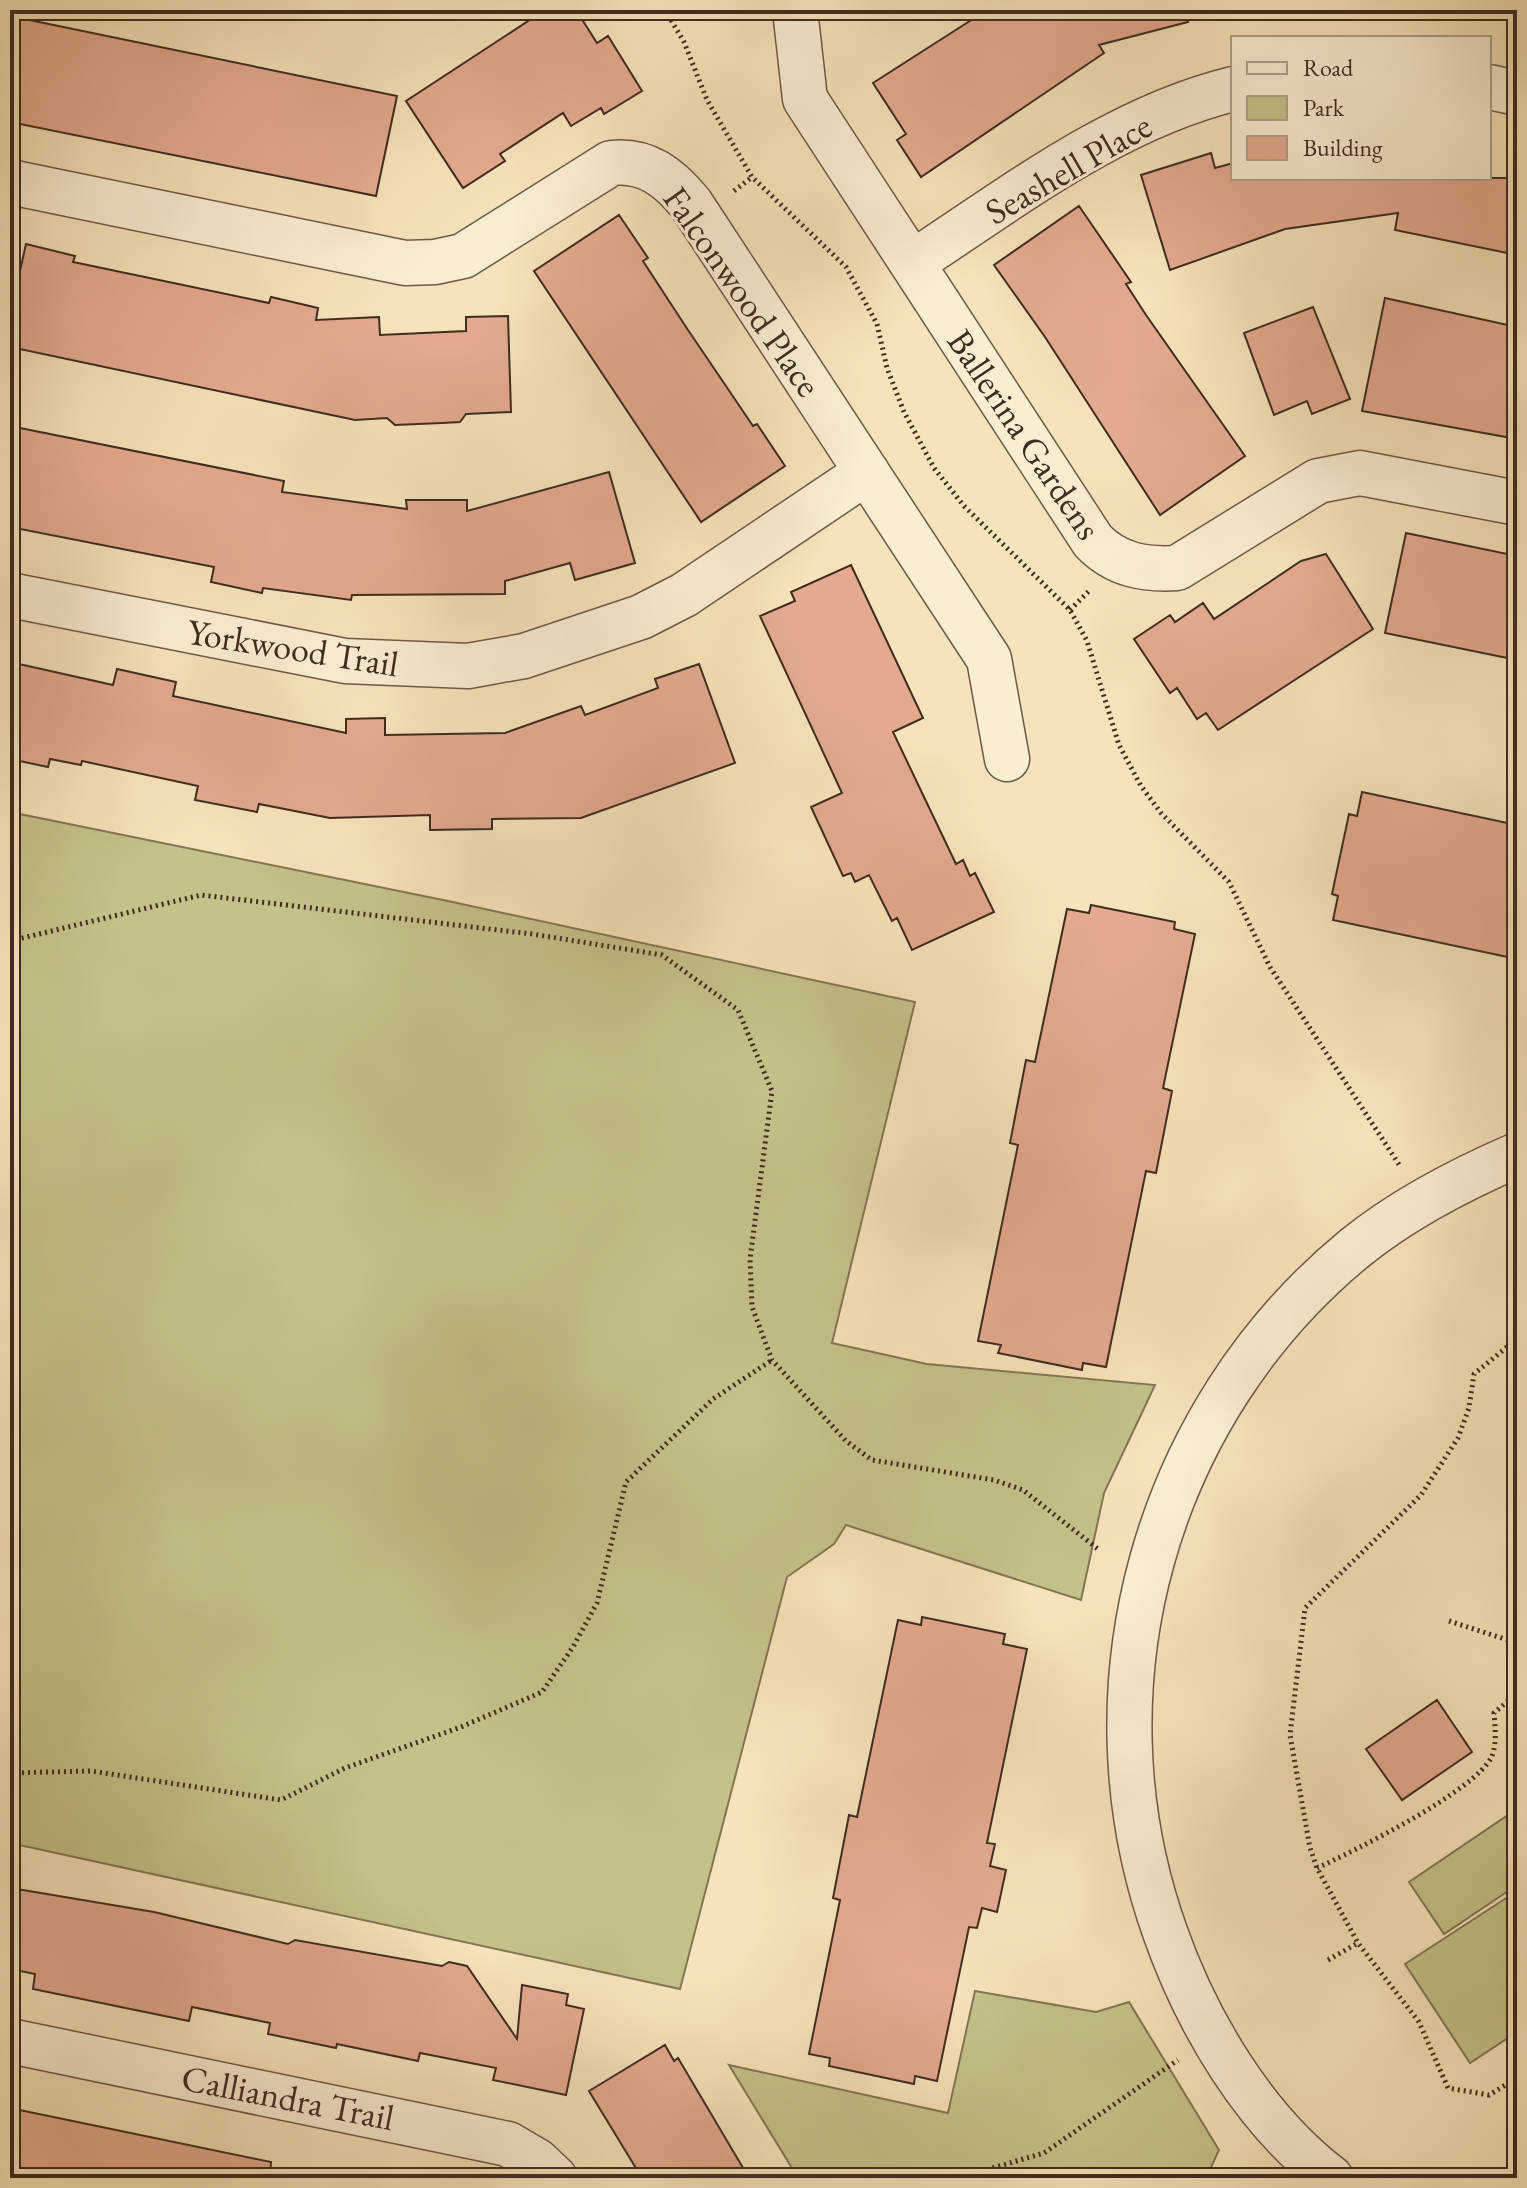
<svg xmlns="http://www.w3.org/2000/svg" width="1527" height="2188" font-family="'EB Garamond',serif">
  <rect width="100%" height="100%" fill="#f6e3b9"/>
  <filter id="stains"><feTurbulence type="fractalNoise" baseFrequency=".0025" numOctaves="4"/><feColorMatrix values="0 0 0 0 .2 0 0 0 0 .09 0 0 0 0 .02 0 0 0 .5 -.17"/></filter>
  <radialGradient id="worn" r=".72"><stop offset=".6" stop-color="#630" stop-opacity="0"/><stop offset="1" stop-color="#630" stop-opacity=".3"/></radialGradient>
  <path fill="#c4c18a" stroke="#827656" stroke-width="2" d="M10,812L448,901L915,1002L832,1343L927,1364L1155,1385L1104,1493L1081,1600L846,1525L834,1544L787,1577L680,1989L10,1843Z
    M1517,1809V1885L1444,1934L1409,1882Z
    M1517,1891V2032L1470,2063L1405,1964Z
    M975,1991L1096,2012L1129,2002L1219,2150L1206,2178H798L729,2065L948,2113Z"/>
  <path fill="#e3aa8d" stroke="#402b21" stroke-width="2" d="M545,10H576L597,43L608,36L642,91L604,114L601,108L571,126L563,113L500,154L505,161L463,188L406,101Z
    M987,10H1186L1188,22L1099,45L1104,53L921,177L897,140L906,134L873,83Z
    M10,16L397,96L376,196L10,122Z
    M1211,153L1215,168L1233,163V178H1517V255L1395,230L1398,213L1285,229L1170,270L1141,175Z
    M1079,206L1131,282L1126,284L1146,315L1245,456L1160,515L1045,337L994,265Z
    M619,215L648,258L643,261L686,327L753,426L757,424L785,466L701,522L534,271Z
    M26,244L75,256L73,262L269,303L271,297L318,308L316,320L379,317L380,335L466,331V317L508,316L511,412L466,414L460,422L442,423L395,425L387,418L355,420L10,347V316Z
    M1385,298L1517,327V439L1362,411Z
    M1313,307L1350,399L1312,414L1307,401L1274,415L1244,333Z
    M10,426L284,481L282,492L407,509L406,500H467V511L609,472L635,563L575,580L570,563L505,581V594L352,595L351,600L263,588L262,593L211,582L214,567L10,527Z
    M1406,533L1517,556V660L1385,633Z
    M1326,554L1373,629L1218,730L1206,713L1197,719L1177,688L1170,693L1134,639L1170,615L1175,622L1203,603L1214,619L1301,561Z
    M851,565L923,718L893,732L956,864L963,860L970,876L975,873L994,912L912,950L897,918L892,921L869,875L855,882L851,873L843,876L811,807L842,793L760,616L795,601L791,592Z
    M10,662L113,685L117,669L176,682L173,696L346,733V719L385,718V735L505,733L581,706L585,715L658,688L655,679L699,664L735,763L581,818L492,819V829L430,830V815L330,818L259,804L257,812L195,800L198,786L82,761L81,765L50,759L48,767L10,759Z
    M1362,792L1517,825V959L1333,920L1338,896L1332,894L1349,814L1357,816Z
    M1091,905L1175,922L1174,929L1195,934L1163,1088L1172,1091L1156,1173L1146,1171L1106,1367L1083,1363L1082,1370L998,1353L1001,1345L978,1341L1018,1145L1010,1143L1026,1060L1035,1062L1067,909L1089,913Z
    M922,1617L1005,1634L1003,1644L1027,1649L987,1843L995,1844L990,1866L1006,1870L997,1912L982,1908L977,1928L969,1927L937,2081L915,2076L914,2084L829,2066L830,2058L809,2054L840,1900L833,1898L849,1815L857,1817L898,1620L921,1625Z
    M1437,1700L1472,1752L1402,1800L1366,1749Z
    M17,1889L154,1912L288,1944L295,1940L442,1966L449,1962L467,1966L517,2039L522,1985L568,1994L566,2005L584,2009L566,2095L493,2080L496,2068L420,2053L418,2061L337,2044L336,2048L268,2034L270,2023L192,2007L189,2021L33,1989L35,1974L10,1969V1921Z
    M665,2045L674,2061L678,2058L749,2178H642L589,2091Z
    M10,2108L271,2162L270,2178H10Z"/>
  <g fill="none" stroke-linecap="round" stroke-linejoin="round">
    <defs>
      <path id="street" d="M795,10L805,99L1093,541C1116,565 1144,570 1177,568L1318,481L1360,473L1517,503
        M1489,87L1517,93
        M10,182L405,263L435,262L463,256L611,163C646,159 669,177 691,204L989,659L1007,759
        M912,263C1013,197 1115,118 1233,89
        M10,595L345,661L468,666L524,656L641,617L684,595L867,472
        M10,2041L508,2144L537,2161L555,2178
        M1331,2178C1254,2119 1197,2023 1165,1932C1078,1688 1154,1413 1355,1248C1403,1209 1459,1180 1517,1155"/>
    </defs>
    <use href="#street" stroke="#6e5947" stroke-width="47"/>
    <path stroke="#402b21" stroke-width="5" stroke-dasharray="2 4" stroke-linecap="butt" d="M665,10L684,42L707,100L752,177L846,267L877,324L887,368L904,412L934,468L964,506L1070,610L1087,641L1119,745L1141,786L1161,813L1229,882L1270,967L1400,1166
      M734,191L752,177
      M1070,610L1089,591
      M10,941L201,895L532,934L662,955L738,1010L772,1091L750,1259L752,1307L772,1360L846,1441L872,1460L994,1480L1023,1490L1098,1549
      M1507,1347L1517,1341
      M1517,1362L1507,1347L1474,1374L1469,1408L1458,1438L1421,1495L1305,1608L1290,1735L1310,1848L1317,1868L1358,1943L1419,2022L1448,2088L1489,2095L1517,2078
      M1449,1621L1517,1643
      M10,1773L91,1771L281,1800L345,1768L461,1727L542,1692L573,1647L597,1603L626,1482L713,1399L772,1360
      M1317,1868C1354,1851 1476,1791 1492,1756C1497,1743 1495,1726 1494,1713L1517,1693
      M1328,1960L1358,1943
      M958,2178L1044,2153L1178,2060"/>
    <use href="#street" stroke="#f9edd2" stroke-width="44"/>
  </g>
  <g text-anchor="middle" stroke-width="6" stroke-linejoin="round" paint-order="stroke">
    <g font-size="36" fill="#402b21" stroke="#f9edd2">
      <text transform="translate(1068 168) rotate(-30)" y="13">Seashell Place</text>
      <text transform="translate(743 291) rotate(55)" y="13">Falconwood Place</text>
      <text transform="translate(1025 434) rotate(56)" y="13">Ballerina Gardens</text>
      <text transform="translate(293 647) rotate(9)" y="13">Yorkwood Trail</text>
      <text transform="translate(288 2097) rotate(11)" y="13">Calliandra Trail</text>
    </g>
  </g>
  <rect width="1527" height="2188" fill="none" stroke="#f6e3b9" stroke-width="40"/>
  <rect x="12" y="12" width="1503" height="2164" fill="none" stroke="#402b21" stroke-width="4"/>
  <rect x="20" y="20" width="1487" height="2148" fill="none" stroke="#402b21" stroke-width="2"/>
  <rect x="1231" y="36" width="260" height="144" fill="#f9edd2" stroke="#af9f8b" stroke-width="2"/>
  <rect x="1247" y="62" width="40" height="12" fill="#f9edd2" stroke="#af9f8b" stroke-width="2"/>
  <text x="1303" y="76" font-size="24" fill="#402b21">Road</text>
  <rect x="1247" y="96" width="40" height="24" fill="#c4c18a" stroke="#af9f8b" stroke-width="2"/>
  <text x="1303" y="116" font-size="24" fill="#402b21">Park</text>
  <rect x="1247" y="136" width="40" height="24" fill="#e3aa8d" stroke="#af9f8b" stroke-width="2"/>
  <text x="1303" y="156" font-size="24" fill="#402b21">Building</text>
  <rect width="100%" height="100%" filter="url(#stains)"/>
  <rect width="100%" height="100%" fill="url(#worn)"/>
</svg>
